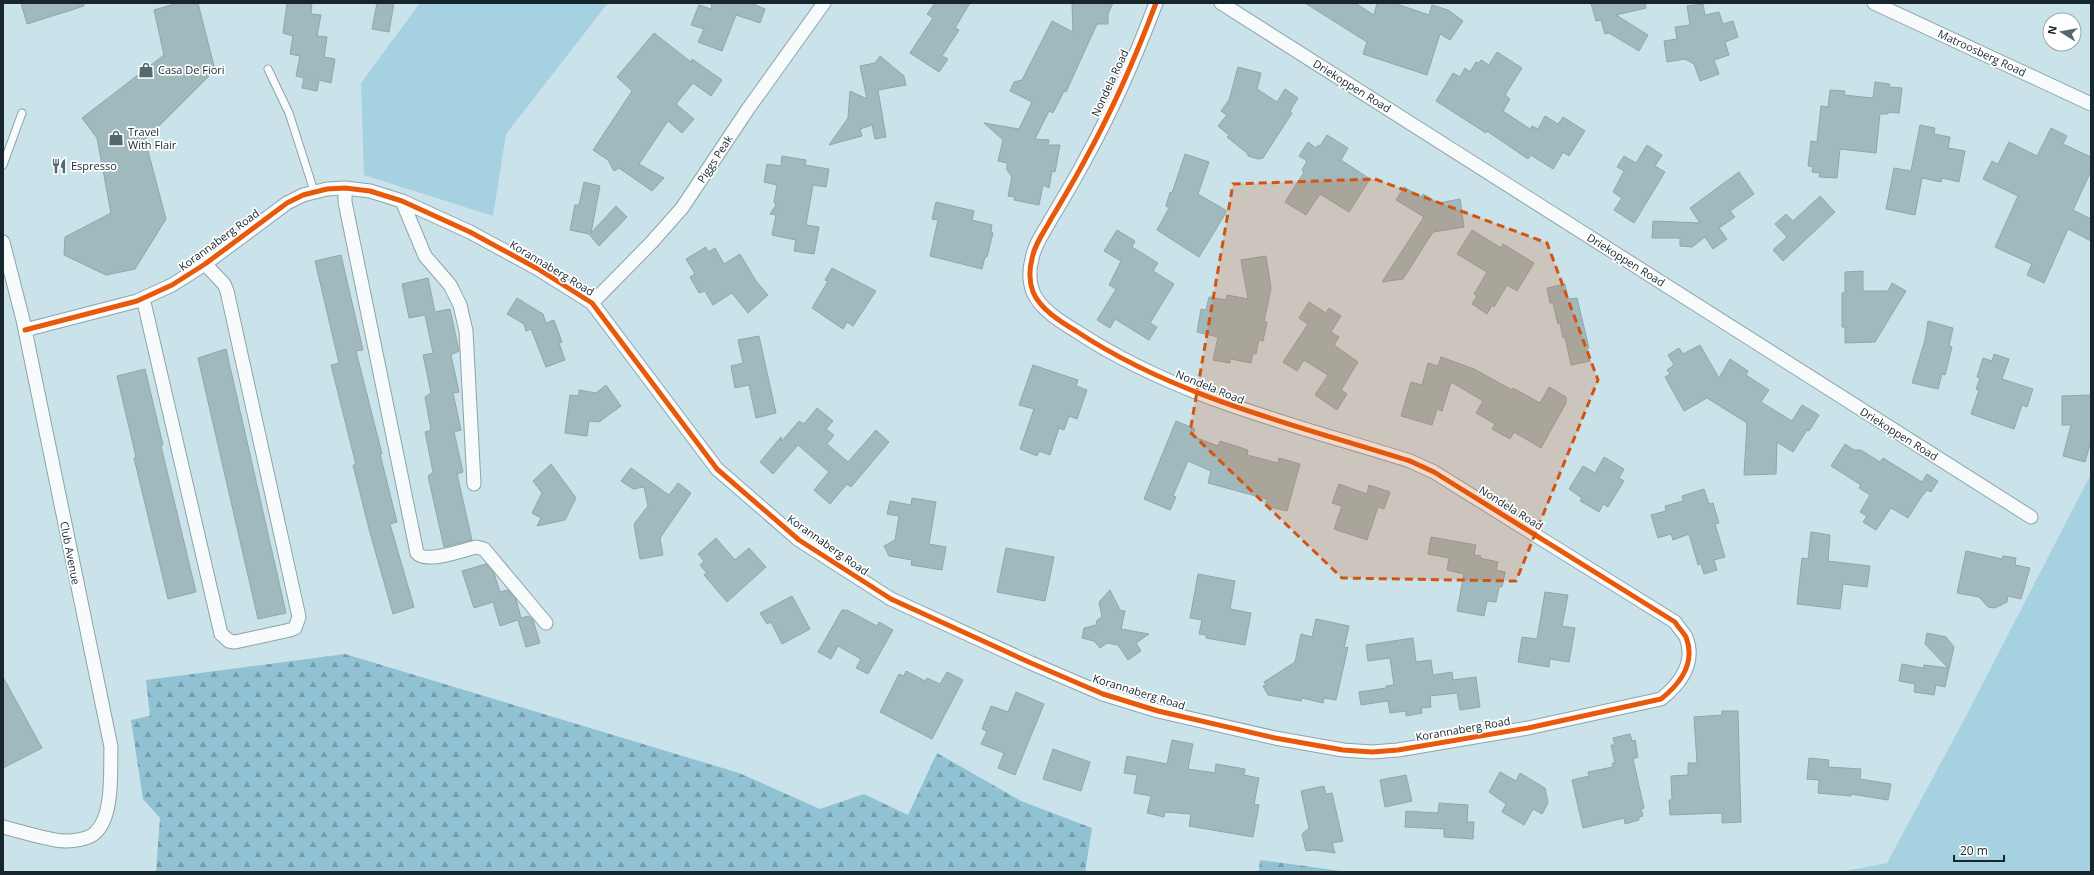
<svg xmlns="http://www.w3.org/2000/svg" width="2094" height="875" font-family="'Open Sans',sans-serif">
  <defs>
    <pattern id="forest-firs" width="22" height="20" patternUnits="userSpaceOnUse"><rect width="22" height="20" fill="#90c2d3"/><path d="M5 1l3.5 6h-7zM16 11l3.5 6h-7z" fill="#759dab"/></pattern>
  </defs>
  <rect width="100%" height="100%" fill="#cae2ea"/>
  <path fill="#a6d1e0" d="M420,3H608L506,134L493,216L364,175L361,83Z
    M2091,474V872H1840L1887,863L1965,718Z"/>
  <path fill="url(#forest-firs)" d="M345,654L739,773L820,809L864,794L908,815L937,753L1021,801L1092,828L1085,872H156L160,818L143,799L131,720L150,716L146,680Z
    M1260,860L1348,872H1259Z"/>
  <path fill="#9fb9bd" stroke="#92a6aa" d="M21,3H84V6L27,24Z
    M178,3H198L215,70L145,140L166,219L135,269L106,275L64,255L65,237L111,213L97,138L82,118L164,55L154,10Z
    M287,3H312L311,14L321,15L317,36L327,37L324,57L335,59L331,83L319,80L317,91L302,88L304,78L296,76L300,56L290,54L293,36L283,33Z
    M377,3H394L389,32L372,29Z
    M709,3H751L765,9L760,23L736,15L722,51L698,42L704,29L691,25L699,5L711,9L712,5Z
    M935,3H970L955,28L959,30L942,56L948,59L939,72L910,53L933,18L927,14Z
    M1072,3H1113L1108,14V24H1097L1066,92L1064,91L1053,113L1049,111L1035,139L1049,140L1048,145H1060L1055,172L1052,171L1049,188L1043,185L1039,205L1014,200L1015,197L1008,196L1012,177L1007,170V163L998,161L1003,140L984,123L1019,129L1032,102L1010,91L1014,82L1022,80L1052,21L1073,32Z
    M1305,3H1355L1374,15L1377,3H1394L1429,15L1432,5L1448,10L1463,21L1450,40L1440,34L1427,75L1363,54L1367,42Z
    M1591,3H1645L1646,8L1616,15L1648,35L1639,51L1609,33L1605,34L1601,20L1596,21Z
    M1703,4L1705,15L1719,12L1723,24L1733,21L1738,37L1725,42L1729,55L1714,60L1719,74L1700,81L1694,64L1685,59L1667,62L1664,41L1677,39L1675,27L1690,25L1687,6Z
    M654,33L691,62L692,59L722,80L711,96L693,83L676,104L694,119L682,133L668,121L639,164L664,178L652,191L619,168L614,171L608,160L593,150L632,91L617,77Z
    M1497,52L1522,68L1505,95L1510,99L1503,111L1530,129L1532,126L1538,129L1545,116L1558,124L1563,117L1585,131L1569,156L1563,152L1553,169L1531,155L1528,159L1487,131L1486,133L1436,101L1453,73L1460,77L1465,68L1470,72L1476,62L1479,63L1481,60L1489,65Z
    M880,56L904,76L906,85L878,90L886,137L875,139L872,125L860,129L862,136L829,145L848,118L850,91L867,99L860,66L875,63Z
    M1238,67L1261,73L1257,89L1277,102L1285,89L1298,98L1290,111L1292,113L1263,158L1258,159L1248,156V154L1227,137L1229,135L1218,126L1227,115L1221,111L1229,100Z
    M1875,82L1890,84L1889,87L1902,88L1899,113L1888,112V114H1880L1876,153L1840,149L1837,178L1819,177L1820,173L1812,172L1813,167L1808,166L1811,141L1817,142L1821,106L1828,107L1830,90L1845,91L1844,95L1873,98Z
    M1920,125L1935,128L1934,134L1950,137L1948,148L1965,151L1959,182L1942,178L1941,182L1922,178L1915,215L1886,209L1894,168L1911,171Z
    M2051,128L2067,136L2063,144L2091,157V171L2073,210L2091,219V241L2068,229L2044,283L2027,275L2032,264L1995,247L2018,196L1983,179L1992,161L1998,164L2009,142L2037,156Z
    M1327,135L1348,148L1341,160L1370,179L1349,212L1320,194L1306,215L1285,202L1304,172L1302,170L1307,161L1299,156L1308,142L1316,148L1318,145L1320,146Z
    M1647,145L1662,155L1655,166L1665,172L1634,223L1614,210L1622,198L1613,192L1624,171L1617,167L1624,156L1636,163Z
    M1185,154L1209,162L1198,194L1227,211L1199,257L1157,230L1169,208L1166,206L1170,192L1172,193Z
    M782,156L806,160L805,165L829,169L826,187L813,185L806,225L819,227L814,254L794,251L796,240L772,235L776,215L770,214L776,205L774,202L777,185L764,182L767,164L781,166Z
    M1739,172L1754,194L1730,211L1735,217L1719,228L1727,239L1713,249L1705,237L1692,247L1680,246V238H1652L1653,221L1700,223L1690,208Z
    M584,182L600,186L591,233L616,206L627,217L599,246L589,234L570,230L575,205H579Z
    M1404,187L1421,197L1423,194L1438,203L1460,199L1464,227L1433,232L1403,279L1382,282L1424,217L1396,200Z
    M1820,196L1835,212L1783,261L1773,250L1787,237L1775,224L1786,214L1793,221Z
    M936,202L974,211L972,220L992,225L991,232L993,233L987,257H985L982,269L930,256L938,220L932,219Z
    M1117,230L1135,241L1132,247L1158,263L1153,271L1174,284L1150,323L1157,327L1149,340L1115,319L1110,328L1097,320L1116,289L1109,285L1121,261L1104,251Z
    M1472,230L1501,248L1503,244L1534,263L1517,291L1507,285L1494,307L1492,305L1487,314L1472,304L1477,296L1474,294L1487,272L1457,254Z
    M706,247L708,252L715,248L724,264L740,254L756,281L768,295L748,313L732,293L713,305L705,291L699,293L690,277L695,274L686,259Z
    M341,255L363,350L356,351L382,454H380L397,522L390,524L414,607L393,614L369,529L353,465H356L331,365L339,363L315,261Z
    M1266,256L1271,288L1264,322H1267L1263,341L1259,340L1256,354L1253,353L1251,363L1230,359V363L1213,360L1218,337L1197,332L1201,309L1206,310L1209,297L1226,300L1227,295L1248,299L1241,260Z
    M832,268L876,291L853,326L847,322L843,329L812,308L828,281L825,280Z
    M1863,271V291H1888L1892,283L1906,291L1875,342L1845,343V327H1842V293H1845V272Z
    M428,278L435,312L450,309L459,351L451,355L459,392L453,393L461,430L454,432L463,472L457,474L472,540L444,547L428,476L433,472L425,432L431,430L425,397L431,393L423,355L433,353L425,315L409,318L402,284Z
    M1565,284L1568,299L1577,298L1589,348H1587L1590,361L1571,365L1565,337L1563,338L1560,323L1558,324L1553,303H1550L1547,288Z
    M517,298L543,314L546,323L554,320L562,342L559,343L565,360L546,367L531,329L526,331L524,324L507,314Z
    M1309,302L1326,313L1329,308L1341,316L1331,332L1339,337L1334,345L1358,362L1341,390L1347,394L1337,410L1315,395L1328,375L1304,360L1297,371L1283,362L1308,324L1299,318Z
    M1928,321L1953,328L1949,346L1952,347L1945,375L1942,374L1938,389L1912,383L1925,340Z
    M759,336L776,413L756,418L749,385L735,388L731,366L743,363L738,340Z
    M1700,345L1719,378L1730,359L1748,371L1746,375L1769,390L1761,402L1792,421L1802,405L1819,415L1809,431L1807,430L1793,452L1777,442L1776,474L1744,475L1747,423L1707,398L1684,411L1665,377L1670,374L1667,370L1674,365L1668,355L1679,348L1683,354Z
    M226,349L286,613L258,619L198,358Z
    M1994,354L2009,359L2002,379L2033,389L2027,407L2022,405L2014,429L1971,414L1979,390L1976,389L1980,378L1977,377L1983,358L1992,361Z
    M1441,357L1474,369L1512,390L1513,388L1540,403L1549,387L1566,397V403L1541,448L1514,432L1510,439L1492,429L1495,424L1476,413L1483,401L1451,382L1442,411L1437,409L1432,425L1401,416L1411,382L1422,385L1428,363L1438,366Z
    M1033,365L1078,380L1076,386L1087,390L1077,419L1069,416L1064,430L1059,428L1050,455L1039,451L1037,456L1020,449L1034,409L1019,405Z
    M145,369L163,445L161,446L196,592L168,599L134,458L136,457L117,376Z
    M606,385L621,406L599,422L589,421L587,436L565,433L570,395L579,396V390L596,393Z
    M2091,395V441L2085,462L2063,456L2071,425H2062V396Z
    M817,408L833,421L826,429L834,435L827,444L848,462L876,430L889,442L851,487L847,484L830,504L814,490L829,472L798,445L773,474L760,462L781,437L782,441L799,421L804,424Z
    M1176,421L1195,429L1192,436L1218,446L1220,441L1248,450L1247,455L1278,463L1279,458L1300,464L1287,511L1266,506L1267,499L1208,483L1211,471L1188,461L1173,496L1176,497L1170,510L1144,499Z
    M1845,444L1854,450H1861L1880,462L1883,458L1922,482L1927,474L1938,481L1931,492L1927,490L1920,499L1908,518L1891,508L1876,530L1863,522L1867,516L1860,512L1870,495L1859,488L1861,485L1831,466Z
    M1604,457L1624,469L1619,478L1624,481L1608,507L1603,504L1599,512L1580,501L1582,498L1569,489L1583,466L1595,473Z
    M551,464L576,498L565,520L537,526L541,518L532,513L542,493L533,481Z
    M631,468L669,495L678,483L691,493L660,538L663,555L640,559L634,524L648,506L644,487L633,489L621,481Z
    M1339,484L1367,494L1369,485L1390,492L1384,509L1378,507L1367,540L1334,529L1342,506L1332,503Z
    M1704,489L1709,504L1713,503L1719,523L1715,524L1725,557L1714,560L1717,570L1704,574L1701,564L1698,565L1689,534L1673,540L1671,534L1658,538L1651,515L1666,511L1665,506L1683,501L1682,496Z
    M912,498L936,502L929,544L946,547L942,570L911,565L912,560L889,556L884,546L895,540L899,516L887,514L890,501L911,505Z
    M1811,532L1830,535L1828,561L1870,566L1867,587L1843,584L1840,609L1797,604L1802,558L1808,559Z
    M1431,537L1476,545L1474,555L1481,556L1480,558L1498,562L1496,570L1505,572L1502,587H1499L1496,602L1487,601L1484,616L1457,611L1464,574L1447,570L1449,558L1428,554Z
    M716,538L735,560L749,548L766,567L727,602L704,575L707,573L700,565L704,561L698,554Z
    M1006,548L1054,557L1045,601L997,592Z
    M1966,551L2002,559L2003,556L2016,558L2015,565L2030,568L2021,599L2008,596L2007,602L1995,608L1988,607L1979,597L1957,593Z
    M486,564L494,573L500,592L508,590L516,599L521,618L529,616L533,620L540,643L526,647L518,620L500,626L493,602L474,608L462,571Z
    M1198,574L1235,581L1230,609L1251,613L1245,645L1206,638V635L1199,634L1202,620L1190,618Z
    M1110,590L1120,610L1125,611L1121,629L1149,634L1136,643L1141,651L1128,660L1118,645L1107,643L1100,648L1094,641L1082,638L1084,628L1096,625L1097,620L1102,617L1099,602Z
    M1545,592L1568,595L1562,626L1575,628L1569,662L1550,659L1549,667L1518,662L1522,637L1537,639Z
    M792,596L810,629L782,644L771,622L767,624L760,613Z
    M842,610H847L877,626L879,622L893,630L868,674L856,668L861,659L838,646L831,659L818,652Z
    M1316,619L1349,626L1344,648L1348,647L1336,700L1324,698L1323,703L1302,698L1301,701L1268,695L1263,686L1266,685L1264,682L1295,662L1301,634L1312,637Z
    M1927,633L1946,637L1954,647L1945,687L1936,685L1934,695L1914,692L1915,684L1899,681L1902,664L1923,668L1924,665L1948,668L1925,644Z
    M1413,638L1416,662L1431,660L1433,675L1452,672L1453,680L1476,677L1480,707L1460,710L1457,693L1430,696L1431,707L1421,708L1422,713L1406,716V711L1390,713L1388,701L1361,705L1359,692L1386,688V686L1394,685L1390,658L1368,661L1366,645Z
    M906,671L925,681L927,678L940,684L947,672L963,680L932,739L880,712L899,674L904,676Z
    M3,677L42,748L3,768Z
    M1016,692L1044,704L1015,775L998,768L1004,753L981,744L987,731L982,729L991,706L1008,712Z
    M1722,711H1738L1741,822L1722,823V813L1670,815L1669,800H1672L1671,776L1688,775V763H1697L1694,717L1722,715Z
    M1630,734L1632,741L1635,740L1638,757L1633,759L1644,808L1641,809L1643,816L1639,817V820L1625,824L1624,818L1583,828L1572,780L1589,776L1588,772L1613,767L1612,763H1615L1611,745H1615L1613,738Z
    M1172,740L1193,744L1188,769L1215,773L1216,764L1245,769L1244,775L1259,778L1254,804L1259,805L1253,837L1189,826L1191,814L1165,812L1164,817L1147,813L1151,796L1134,793L1137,775L1124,773L1127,756L1167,764Z
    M1053,749L1090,762L1081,791L1043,779Z
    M1809,758L1829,760L1828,767L1861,769L1860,779L1891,784L1888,800L1851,794V796L1818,793L1819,780L1807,779Z
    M1500,772L1516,781L1520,773L1545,788L1548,803L1542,814L1533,809L1524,825L1502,812L1506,804L1489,792Z
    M1406,775L1412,801L1385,807L1380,780Z
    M1324,786L1326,794L1332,793L1343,841L1332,843L1335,853L1314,850L1306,851L1302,834L1309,828L1301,791Z
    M1439,803L1468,805L1467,822H1474L1473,839L1444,837V829L1405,827L1406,811L1438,813Z"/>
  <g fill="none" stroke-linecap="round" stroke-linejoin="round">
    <defs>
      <path id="lane" d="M268,69L289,113L314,191
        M3,165L22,113"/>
      <path id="street" d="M1221,3L2031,517
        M1874,3L2091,104
        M345,188V202L417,553C426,564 463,550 476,547L484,549L546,623
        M402,201L425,256L450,285L460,305L466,331L474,484
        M3,242L23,320L111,747C110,771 114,816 95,833C89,839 74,841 66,841C50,841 20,831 3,827
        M143,298L221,634L229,641L235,642L290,630L295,628L299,617L227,291L224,284L205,264
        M592,303L651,243L682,208L748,109L824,3
        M25,330L137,301L172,285L205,264L287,203L303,195L327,189L345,188L370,191L402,201L470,232L538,269L592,303L717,469L799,540L891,599L1031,663L1103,694L1158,711L1275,738L1343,750L1372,752L1398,750L1528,728L1661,699C1680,684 1696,663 1686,637C1683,632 1678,627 1675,622L1434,472L1410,461C1296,425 1177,398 1076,331C1061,322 1040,309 1033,292C1029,281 1029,270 1032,259C1034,245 1044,232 1051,219C1063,199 1075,179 1086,158C1113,109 1136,56 1156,3"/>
    </defs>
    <use href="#lane" stroke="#90a3a9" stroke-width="9"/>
    <use href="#street" stroke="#90a3a9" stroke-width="15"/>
    <use href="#lane" stroke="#f7fbfc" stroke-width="7"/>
    <use href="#street" stroke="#f7fbfc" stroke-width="13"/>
    <defs>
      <path id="cycleway" d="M25,330L137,301L172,285L205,264L287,203L303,195L327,189L345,188L370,191L402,201L470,232L538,269L592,303L717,469L799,540L891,599L1031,663L1103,694L1158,711L1275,738L1343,750L1372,752L1398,750L1528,728L1661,699C1680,684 1696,663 1686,637C1683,632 1678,627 1675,622L1434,472L1410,461C1296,425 1177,398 1076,331C1061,322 1040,309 1033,292C1029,281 1029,270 1032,259C1034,245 1044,232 1051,219C1063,199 1075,179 1086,158C1113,109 1136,56 1156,3"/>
    </defs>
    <use href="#cycleway" stroke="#fff" stroke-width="8"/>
    <use href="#cycleway" stroke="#e8590c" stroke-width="5"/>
  </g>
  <path fill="#d3540f" fill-opacity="0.2" stroke="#d3540f" stroke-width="3" stroke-dasharray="8 5" stroke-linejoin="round" d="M1375,179L1547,243L1598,380L1516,581L1342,578L1190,432L1233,184Z"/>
  <defs>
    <symbol id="shop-bare" viewBox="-9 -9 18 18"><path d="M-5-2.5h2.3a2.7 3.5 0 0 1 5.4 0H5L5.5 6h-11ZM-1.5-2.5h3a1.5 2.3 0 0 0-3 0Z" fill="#55686e" stroke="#fff" stroke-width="2.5" paint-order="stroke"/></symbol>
    <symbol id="restaurant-bare" viewBox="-9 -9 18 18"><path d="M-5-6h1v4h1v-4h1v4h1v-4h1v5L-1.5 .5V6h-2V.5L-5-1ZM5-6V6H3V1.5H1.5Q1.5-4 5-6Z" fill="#55686e" stroke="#fff" stroke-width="2.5" paint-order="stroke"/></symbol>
  </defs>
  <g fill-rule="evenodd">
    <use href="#shop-bare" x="135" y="59" width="22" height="22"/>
    <use href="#shop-bare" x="105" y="127" width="22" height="22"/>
    <use href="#restaurant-bare" x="48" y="155" width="22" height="22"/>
  </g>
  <g text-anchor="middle" stroke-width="3.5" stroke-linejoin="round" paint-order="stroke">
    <g font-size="11" fill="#16262c" stroke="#fff">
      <text transform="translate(1982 53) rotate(25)" y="4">Matroosberg Road</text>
      <text transform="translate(1110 83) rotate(-65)" y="4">Nondela Road</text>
      <text transform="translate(1352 86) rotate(32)" y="4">Driekoppen Road</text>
      <text transform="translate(715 159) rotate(-57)" y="4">Piggs Peak</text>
      <text transform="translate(219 240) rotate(-36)" y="4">Korannaberg Road</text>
      <text transform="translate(1626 260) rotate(32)" y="4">Driekoppen Road</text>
      <text transform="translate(552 268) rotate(31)" y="4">Korannaberg Road</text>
      <text transform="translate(1210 387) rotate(22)" y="4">Nondela Road</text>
      <text transform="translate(1899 434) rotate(32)" y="4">Driekoppen Road</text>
      <text transform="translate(1511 508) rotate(32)" y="4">Nondela Road</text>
      <text transform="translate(828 545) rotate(35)" y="4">Korannaberg Road</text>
      <text transform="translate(70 553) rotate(79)" y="4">Club Avenue</text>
      <text transform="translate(1139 692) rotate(17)" y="4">Korannaberg Road</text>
      <text transform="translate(1463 729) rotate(-10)" y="4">Korannaberg Road</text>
    </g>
    <g font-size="11" fill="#16262c" stroke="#fff" text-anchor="start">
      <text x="158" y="74">Casa De Fiori</text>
      <text x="128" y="136">Travel<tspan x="128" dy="13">With Flair</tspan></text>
      <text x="71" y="170">Espresso</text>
    </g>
  </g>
  <rect width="2094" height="875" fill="none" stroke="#16262c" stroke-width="8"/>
  <g transform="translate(2062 32) rotate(281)"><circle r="19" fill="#ffffff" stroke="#a2a8ab"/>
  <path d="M0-3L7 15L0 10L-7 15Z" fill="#55686e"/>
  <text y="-6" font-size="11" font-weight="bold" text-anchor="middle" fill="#16262c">N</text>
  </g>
  <path d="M1954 855v6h50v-6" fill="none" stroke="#16262c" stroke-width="2"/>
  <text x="1960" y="855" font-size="12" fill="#16262c" stroke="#ffffff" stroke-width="3" paint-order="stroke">20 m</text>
</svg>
